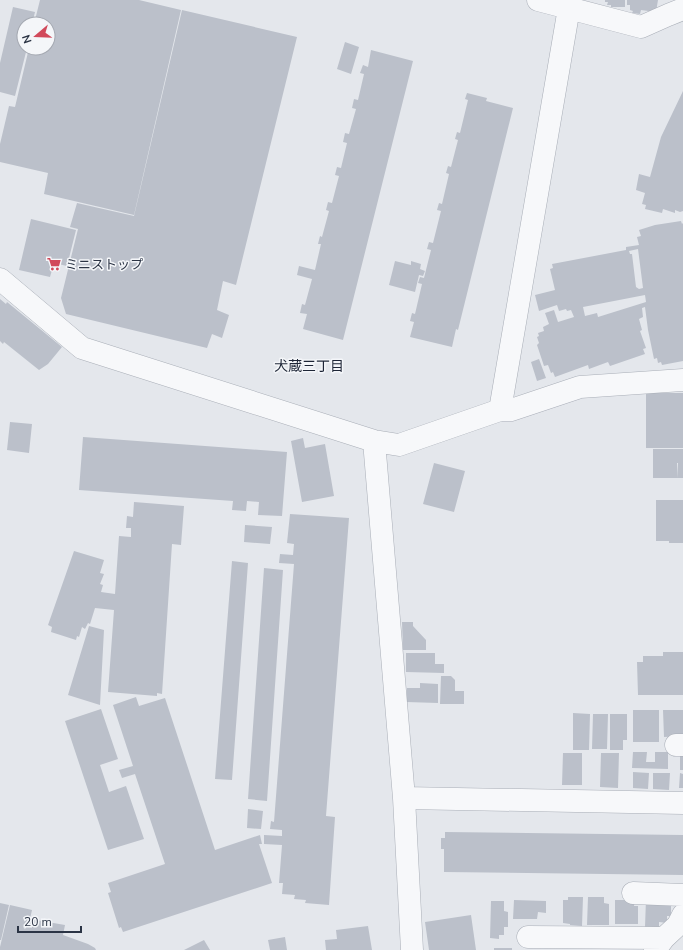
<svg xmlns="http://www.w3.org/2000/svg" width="683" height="950" font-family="'Nunito Sans','Noto Sans JP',sans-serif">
  <rect width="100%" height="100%" fill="#e4e7ec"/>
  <path fill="#bbc0ca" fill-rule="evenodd" d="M40,0H139L181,10L134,215L44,194L48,173L0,162V144L9,106L15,107L29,48H48V24H34Z
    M605,0H625V7H611V5H607L608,2H605Z
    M627,0H658L656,12L641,10L640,14L632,13L633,11L630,10V5H627Z
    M13,7L35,12L32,24H24V48H27L15,96L0,92V63Z
    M182,10L297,37L236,285L223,281L217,310L229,315L222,338L212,334L207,348L66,314L61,298L78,229L70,227L77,203L134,216Z
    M345,42L359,47L351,74L337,69Z
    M371,50L413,61L343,340L303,329L307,314L300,313L302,304L305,305L312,279L297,275L299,266L315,270L321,244H318L320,236L322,237L329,211L326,210L328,202L332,203L339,176L335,175L337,167L341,168L347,143L343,142L345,133L349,134L356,109L352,108L354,99L358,100L364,74L360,73L363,65L368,67Z
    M683,91V211L680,212L675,210V213L663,209L662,213L645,209L646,205L642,204L645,193L636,190L639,174L650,177L661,137Z
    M467,93L487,98L486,101L513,108L458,330L456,329L452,347L410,337L414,322L410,321L412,313L415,314L422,284L418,283L420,277L424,278L431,250L427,249L429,242L433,243L441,211L437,210L439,203L442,204L449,174L446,173L448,166L451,167L458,140L455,139L457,132L460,133L468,100L465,99Z
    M31,219L76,230L67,266L54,263L50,277L19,270Z
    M681,221L682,224L683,223V361L662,365L661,362L658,363L657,358L654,359L648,330L645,307L642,308L643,317L639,319L642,330L640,331L646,348L643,349L645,354L610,366L608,362L589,369L588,365L555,377L553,372L551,373L548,365L544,366L537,345L539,343L537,337L539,336L538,333L544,331L543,327L549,324L545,313L554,310L558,322L574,317L571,310L567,311L566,309L559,311L557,305L539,311L535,295L555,290L550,269L553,268L552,264L626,250V247L639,245L637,237L641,236L639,230L655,225ZM638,249L643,288L639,289L636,287L632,254H630L629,251ZM645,295L646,302L598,317L597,313L585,316L583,307Z
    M395,261L411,265V261L421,264L420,269L425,271L423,276L419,275L415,292L389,285Z
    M0,299L6,304L7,302L62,347L48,364L39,370L4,342L3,344L0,341Z
    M539,359L546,378L537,381L531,362Z
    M646,393H683V448H646Z
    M10,422L32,424L29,453L7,450Z
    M83,437L287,452L282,516L258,515L259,502L247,501L246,511L232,510L233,501L79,490Z
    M303,438L305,448L325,444L334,496L302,502L291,441Z
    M653,449H683V478H678V463H677L678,478H653Z
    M434,463L465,471L454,512L423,504Z
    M656,500H683V543H669V541H656Z
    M134,502L184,506L181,545L172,544L162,694L157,693V696L108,692L114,610L95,608L90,624L88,623L85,629L82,627L79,637L77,636L76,640L51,632L52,627L48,625L74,551L104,560L100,573L104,574L100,584L103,585L101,592L115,594L119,536L131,537V528H126L127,516L133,517Z
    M290,514L349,518L326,816L335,817L329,905L305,903L306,900L294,899L295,895L282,894L283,883H279L282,845L264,844V835L282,836V830L270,829L271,821L274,822L294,564L279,563L280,554L293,555L294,544L287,543Z
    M245,525L272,527L270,544L244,542Z
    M232,561L248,563L232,780L215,779Z
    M264,568L283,570L267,801L248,799Z
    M402,622H413V626L426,640V650H403Z
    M89,626L104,630L100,705L68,695Z
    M663,652H683V695H638L637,662H643V656H663Z
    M406,653H435V664H444V673L406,672Z
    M441,676H451L455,680V691H464V704H440Z
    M420,683L438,684V703L406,702L407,688H420Z
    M136,697L139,706L165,698L215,850L260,835L262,844H259L272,883L123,932L121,927L119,928L108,893L111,892L108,883L165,864L135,774L122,778L119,770L133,766L113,705Z
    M101,709L118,759L100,765L109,792L126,786L144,839L108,850L65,721Z
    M633,710H659V742H633Z
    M663,710H683V736L664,737Z
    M573,713L590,714L589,750H573Z
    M593,714H608L607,749H592Z
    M610,714H627V740H623V750H610Z
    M633,752H647L646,762H655V752H668V769L632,768Z
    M563,753H582V785H562Z
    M601,753H619L618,788L600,787Z
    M680,754H683V770H680Z
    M633,772L649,773L648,789L633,788Z
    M653,773H670L669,790L653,789Z
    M680,773L683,774V788H679Z
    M248,809L263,811L261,829L247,828Z
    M445,832L683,835V875L444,872V849H441V838H445Z
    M568,897H583L582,926L570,925V924L563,923V900H568Z
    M588,897H604V903L609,904V925H587Z
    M646,899L671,900V916H667V923L659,922V927H645Z
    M514,900L546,901V913L538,912L537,919H513Z
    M615,900H635L634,906H638V924H615Z
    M491,901H504V911L508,912V927H504V935H499V939L490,938Z
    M0,903L9,905L1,940H0Z
    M10,905L32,910L30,919L65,925L63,935L88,944L95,948L96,950H0V947Z
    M471,915L476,950H429L425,922Z
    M368,926L372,950H326L325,940L337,939L336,930Z
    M285,937L287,950H270L268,940Z
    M204,940L210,950H184Z
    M494,948H512V950H494Z"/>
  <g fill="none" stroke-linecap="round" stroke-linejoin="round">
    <defs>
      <path id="minor" d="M538,0L641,27L668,15L683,9
        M0,279L82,348L374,441L399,445L500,410L569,8
        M500,410H511L580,387L683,380
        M374,441L404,798L412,950
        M676,745H683
        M404,798L683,803
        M633,893L683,895
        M528,937L664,938
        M655,950L664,938L678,925L683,915"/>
    </defs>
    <use href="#minor" stroke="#a9aeb7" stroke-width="23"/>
    <use href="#minor" stroke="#f7f8fa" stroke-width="22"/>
  </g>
  <defs>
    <symbol id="supermarket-bare" viewBox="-9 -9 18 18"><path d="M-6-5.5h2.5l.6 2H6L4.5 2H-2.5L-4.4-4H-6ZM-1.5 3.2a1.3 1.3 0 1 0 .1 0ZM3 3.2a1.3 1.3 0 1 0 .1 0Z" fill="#d1495b" stroke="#f4f6f9" stroke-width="2.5" paint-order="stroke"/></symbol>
  </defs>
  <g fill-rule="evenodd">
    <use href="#supermarket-bare" x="44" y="254" width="20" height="20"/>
  </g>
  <g text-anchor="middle" stroke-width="3" stroke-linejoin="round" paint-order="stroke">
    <g font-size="13" fill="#2b3445" stroke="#f4f6f9" text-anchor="start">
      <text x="65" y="269">ミニストップ</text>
    </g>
    <g font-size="14" fill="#1d2536" stroke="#f4f6f9">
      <text x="309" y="371">犬蔵三丁目</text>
    </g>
  </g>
  <g transform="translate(36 36) rotate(251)"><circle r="19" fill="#f4f6f9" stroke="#a4a8b1"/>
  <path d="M0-3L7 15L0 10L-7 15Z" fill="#d1495b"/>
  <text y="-6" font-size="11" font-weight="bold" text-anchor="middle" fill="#2b3445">N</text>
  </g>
  <path d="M18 926v6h63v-6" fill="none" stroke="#2b3445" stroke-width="2"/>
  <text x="24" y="926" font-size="12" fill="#2b3445" stroke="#f4f6f9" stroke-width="3" paint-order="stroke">20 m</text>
</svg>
